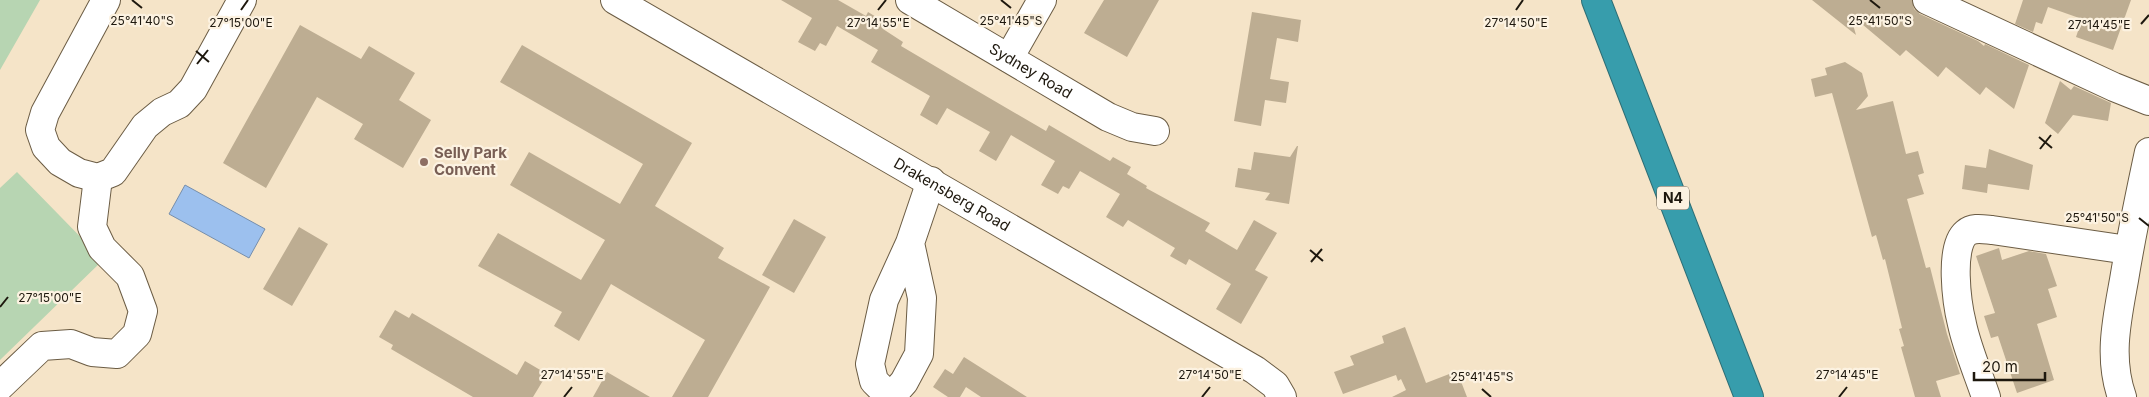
<svg xmlns="http://www.w3.org/2000/svg" width="2149" height="397" font-family="Inter,sans-serif">
  <rect width="100%" height="100%" fill="#f5e4c8"/>
  <path fill="#b7d5b2" d="M0,0H40L0,70Z
    M17,172L103,260L0,360V188Z"/>
  <path fill="#9cc0ee" stroke="#768eab" d="M185,185L265,229L249,258L169,214Z"/>
  <path fill="#bdad92" d="M781,0H838L866,16L868,12L886,23L883,29L903,42L901,46L962,82L1046,131L1049,125L1110,161L1113,157L1131,167L1127,174L1147,186L1146,188L1210,223L1205,231L1237,250L1254,220L1277,233L1255,270L1268,277L1241,324L1216,309L1231,284L1189,259L1186,265L1170,256L1175,248L1128,220L1123,227L1106,217L1120,194L1080,171L1069,189L1063,186L1058,194L1041,185L1055,161L1011,135L996,161L979,151L990,132L947,108L937,125L920,115L930,96L871,62L878,50L837,26L826,46L820,43L815,51L798,42L812,18Z
    M1104,0H1159L1127,57L1084,33Z
    M1812,0H1912L1914,9L1920,14L1978,41L1984,46L1985,44L2029,65L2014,109L1986,87L1980,95L1946,67L1938,77L1906,50L1900,56L1850,14L1856,35Z
    M2023,0H2131L2113,50L2076,37L2082,19L2048,7L2042,24L2036,22L2033,32L2015,24Z
    M1252,12L1301,20L1298,42L1277,38L1270,79L1289,82L1286,103L1265,100L1261,126L1234,121Z
    M300,25L361,59L369,46L415,73L399,100L431,120L403,168L354,139L363,124L317,97L266,188L223,163Z
    M522,45L692,143L655,206L724,248L718,258L770,287L708,397H672L705,340L611,284L579,341L554,326L562,312L478,266L498,233L581,280L605,240L510,185L529,152L620,204L643,164L500,82Z
    M1845,62L1862,73L1868,96L1856,110L1893,101L1906,154L1918,151L1924,173L1918,175L1924,194L1907,199L1926,268L1930,267L1947,334L1960,374L1936,381L1941,397H1915L1901,347L1904,346L1899,329L1902,328L1885,259L1883,260L1876,235L1872,237L1832,93L1815,97L1811,79L1827,75L1825,68Z
    M2060,81L2071,90L2074,86L2111,103L2108,121L2073,115L2058,134L2045,123Z
    M1297,146H1298L1289,204L1265,200L1270,193L1235,187L1238,168L1251,170L1254,152L1290,157Z
    M1989,149L2033,165L2029,190L1988,184L1987,193L1962,189L1965,165L1986,168Z
    M794,219L826,237L794,293L762,275Z
    M299,227L328,244L292,306L263,289Z
    M1999,248L2002,260L2029,251L2046,254L2057,286L2048,289L2057,317L2037,324L2054,380L2017,393L1998,336L1991,338L1984,316L1995,313L1976,256Z
    M395,310L409,318L412,313L517,375L525,361L547,374L533,397H473L391,349L393,345L379,337Z
    M1405,327L1426,383L1457,371L1467,397H1392L1406,390L1401,379L1398,381L1396,375L1343,394L1334,372L1354,365L1350,356L1384,343L1382,336Z
    M964,357L1027,397H981L966,387L960,397H948L933,387L945,369L953,374Z
    M607,372L650,397H593Z"/>
  <g fill="none" stroke-linecap="round" stroke-linejoin="round">
    <defs>
      <g id="minor">
        <path d="M106,0L45,113L40,130L46,147L60,162L79,173L98,178L113,172L145,126L162,112L179,104L193,89L242,0"/>
        <path id="s1" d="M615,0L1255,370L1275,385L1282,397"/>
        <path id="s2" d="M910,0L1108,117L1132,127L1155,131"/>
        <path d="M1927,0L2114,87L2149,101"/>
        <path d="M1009,58L1042,0"/>
        <path d="M910,243L884,300L870,364L874,381L884,391H896L904,382L919,354L922,298L910,243L931,181"/>
        <path d="M0,386L42,346L71,344L92,352L117,354L137,334L143,311L130,276L102,248L92,227L98,178"/>
        <path d="M1986,397C1978,373 1967,348 1962,324C1957,304 1949,247 1966,233C1973,227 1982,229 1992,230L2128,250"/>
        <path d="M2122,397C2108,358 2117,319 2124,280C2131,237 2140,194 2149,152"/>
      </g>
      <path id="highway" d="M1596,0L1749,397"/>
    </defs>
    <use href="#minor" stroke="#6b5c44" stroke-width="30"/>
    <use href="#highway" stroke="#2e6e75" stroke-width="30"/>
    <use href="#minor" stroke="#fff" stroke-width="28"/>
    <use href="#highway" stroke="#379dac" stroke-width="28"/>
  </g>
  <path fill="none" stroke="#1e180e" stroke-width="2" d="M132,0L142,8M1001,0L1011,8M1870,0L1880,8M241,10L248,0M878,10L886,0M1516,10L1523,0M2141,24L2149,15M196,51L209,62M197,64L208,50M2039,137L2052,148M2040,149L2051,135M2139,218L2149,226M1310,250L1323,261M1311,262L1322,249M0,307L8,297M1482,389L1491,397M564,397L572,387M1202,397L1210,387M1839,397L1847,387"/>
  <circle fill="#8d6e63" stroke="#fcf2e1" stroke-width="2" cx="424" cy="162" r="5"/>
  <g text-anchor="middle" stroke-width="4.5" stroke-linejoin="round" paint-order="stroke">
    <rect fill="#fcf2e1" stroke="#61594d" stroke-width="1" x="1657" y="186.5" width="32" height="23" rx="4"/>
    <g font-size="14" font-weight="bold" fill="#1e180e">
      <text x="1673" y="203">N4</text>
    </g>
    <g font-size="15" fill="#1e180e" stroke="#fcf2e1">
      <text dy="5" stroke="none"><textPath href="#s2" startOffset="140">Sydney Road</textPath></text>
      <text dy="5" stroke="none"><textPath href="#s1" startOffset="389">Drakensberg Road</textPath></text>
    </g>
    <g font-size="15" font-weight="bold" fill="#785e54" stroke="#fcf2e1" text-anchor="start">
      <text x="434" y="158">Selly Park<tspan x="434" dy="17">Convent</tspan></text>
    </g>
  </g>
  <g font-size="12" text-anchor="middle" fill="#1e180e" stroke="#fcf2e1" stroke-width="4.5" stroke-linejoin="round" paint-order="stroke">
    <text x="1880" y="25">25°41'50"S</text>
    <text x="142" y="25">25°41'40"S</text>
    <text x="1011" y="25">25°41'45"S</text>
    <text x="241" y="27">27°15'00"E</text>
    <text x="878" y="27">27°14'55"E</text>
    <text x="1516" y="27">27°14'50"E</text>
    <text x="2099" y="29">27°14'45"E</text>
    <text x="2097" y="222">25°41'50"S</text>
    <text x="50" y="302">27°15'00"E</text>
    <text x="572" y="379">27°14'55"E</text>
    <text x="1210" y="379">27°14'50"E</text>
    <text x="1847" y="379">27°14'45"E</text>
    <text x="1482" y="381">25°41'45"S</text>
  </g>
  <path d="M1974 372v8h71v-8" fill="none" stroke="#1e180e" stroke-width="2.5"/>
  <text x="1982" y="372" font-size="15" fill="#1e180e" stroke="#fcf2e1" stroke-width="4" paint-order="stroke">20 m</text>
</svg>
